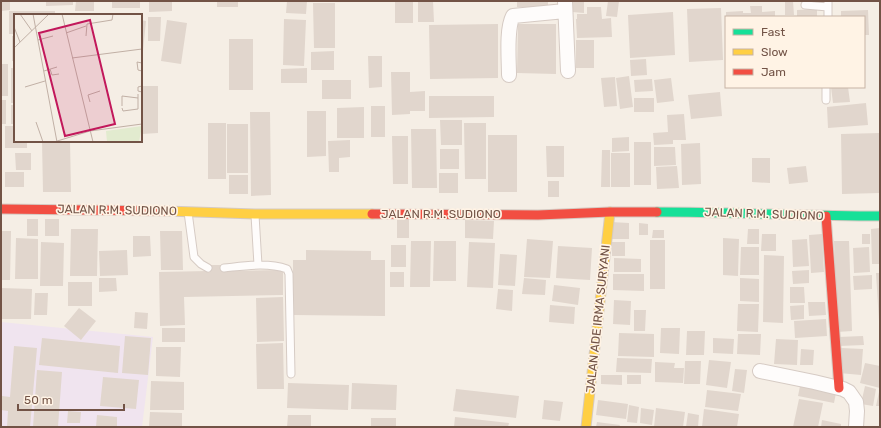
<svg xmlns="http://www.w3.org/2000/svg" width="881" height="428" viewBox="0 0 881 428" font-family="Rubik,sans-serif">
	<rect width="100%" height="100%" fill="#f5eee5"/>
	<path fill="#f0e4ef" d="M1,322L153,337L142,427H1Z"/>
	<path fill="#e1d6cd" d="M1,1H10V10L1,11Z
		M46,1H73V5L46,6Z
		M76,1H94V11H75Z
		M112,1H140V8H112Z
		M149,1H172V11L149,12Z
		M217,1H238V7H217Z
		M287,1H307L306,14L286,13Z
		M395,1H413V23H395Z
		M418,1H433L434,22H418Z
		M517,1H548V7H517Z
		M572,1H584V13L572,12Z
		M608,1H619L617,17L606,16Z
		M785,1H793L794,15H785Z
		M313,3H335V48H314Z
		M750,6H762V12L775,11V17H726V12L743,11V13H751Z
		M587,7H601L602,19L611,18L612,37L577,38L576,19H577V14H587Z
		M721,8L723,60L689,62L687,9Z
		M817,9V17H797V10Z
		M868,10L869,35H864V17H841V11Z
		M9,11H55V15H15V34H9Z
		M673,12L675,55L630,58L628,15Z
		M148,17H161L160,41H148Z
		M284,19L306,20L304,66L283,65Z
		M141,20L146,21L143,51L141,50Z
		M167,20L187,23L181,64L161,61Z
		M498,24V78L430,79L429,25Z
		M518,24H556V74L517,73Z
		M12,36H15V61H12Z
		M229,39H253V90H229Z
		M576,40H594V68H576Z
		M334,51V70H311V52Z
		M368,56H382V87L369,88Z
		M646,59L647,75L631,76L630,60Z
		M1,64H8V96H1Z
		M11,68H15V103H11Z
		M307,68V83H281V69Z
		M391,72H410V92L425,91V111H410V114L392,115Z
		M629,76L633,107L620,109L616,78Z
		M615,77L617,106L604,107L601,78Z
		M671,78L674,101L657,103L654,80Z
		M652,79L653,91L635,92L634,80Z
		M322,80H351V99H322Z
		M141,86H158V133L142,134Z
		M831,87H848L850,102L833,103Z
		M720,92L722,116L691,119L688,95Z
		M429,96H494V117L429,118Z
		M634,98H654V112H634Z
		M1,100H6V124H1Z
		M866,103L868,125L828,128L827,107Z
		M11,105H15V124H11Z
		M371,106H385V137H371Z
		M364,107V138H337V108Z
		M307,111H326V156L307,157Z
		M250,112H270L271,195L251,196Z
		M684,114L686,140H673V144L654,145L653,133L668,132L667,115Z
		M440,120H462V145H441Z
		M208,123H226V179H208Z
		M464,123H486V179H465Z
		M227,124H248V173H227Z
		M5,126H15V141H27V148H5Z
		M411,129H436L437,188H412Z
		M880,133V193L842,194L841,134Z
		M488,135H517V192H488Z
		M392,136H408V184H393Z
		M629,137V151L612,152V138Z
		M350,140V157L339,158V172H329L328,141Z
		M42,141H70L71,192H43Z
		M634,142H651V185H634Z
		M700,143L701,184L682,185L681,144Z
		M546,146H564V177H547Z
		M654,147H675L676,165L654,166Z
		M440,149H459V169H440Z
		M602,150H610V187H601Z
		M15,153H31V170H16Z
		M611,153H630V187H611Z
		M752,158H770V183L752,182Z
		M677,166L679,188L657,189L656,167Z
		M806,166L808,182L789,184L787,168Z
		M5,172H24V187H5Z
		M439,173H458V193H439Z
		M229,175H248V194H229Z
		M548,181H559V197H548Z
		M397,215H409V238H397Z
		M27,219H38V236H27Z
		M45,219H59V236H45Z
		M465,220L494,221L493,239L465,238Z
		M611,222L629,223V239H611Z
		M639,223L648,224V235H639Z
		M880,228V264H872L871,229Z
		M71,229H98L97,276H70Z
		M748,229H759V244H747Z
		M653,230H664V238H652Z
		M1,231H11L10,280H1Z
		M160,231H182L183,270H161Z
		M762,234H776V251H761Z
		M822,234L824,272L811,273L809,235Z
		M862,234H870V244H862Z
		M133,236H150L151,256L133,257Z
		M16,238L38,239V279H15Z
		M723,238L739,239L738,276L723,275Z
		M527,239L553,241L550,278L524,277Z
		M807,239L809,266L793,267L792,240Z
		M650,240H665V289H650Z
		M411,241H431L430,287H410Z
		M434,241H456V281H433Z
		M834,241H849L852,331L837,332Z
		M41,242L64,243L63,286H40Z
		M469,242L495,243L493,288L467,287Z
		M612,242H625V256H612Z
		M391,245H406V267H391Z
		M558,246L592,248L590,280L556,278Z
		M741,247H759V275H740Z
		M869,247L870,272L854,273L853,248Z
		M127,250L128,275L100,276L99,251Z
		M306,250L371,251V260H385V316L293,315V260H306Z
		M500,254L517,255L515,286L498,285Z
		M764,255L784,256L783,323L763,322Z
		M614,258L641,259V272H614Z
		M208,265H223L224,271L283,270V295L184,297L185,325L160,326L159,272L208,271Z
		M809,270V283L793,284L792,271Z
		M390,272H404V287H390Z
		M876,273H880V321H879Z
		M613,274H644V291L613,290Z
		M872,275V289L854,290L853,276Z
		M99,278H116L117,291L99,292Z
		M524,278L546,280L545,295L522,294Z
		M740,278L759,279V302L740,301Z
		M68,282H92V306H68Z
		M554,285L580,288L578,305L552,301Z
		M790,287H804L805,303H790Z
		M1,288L32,289L31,319H1Z
		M498,289L513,290L512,311L496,309Z
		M35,293H48L47,315H34Z
		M283,297L284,341L257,342L256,298Z
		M614,300L631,301L630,325L613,324Z
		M808,302H825L826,315L809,316Z
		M738,304H759L758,332L737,331Z
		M550,305L575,307L574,324L549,322Z
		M804,305V319L791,320L790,306Z
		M79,308L96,321L81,340L64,326Z
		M634,310H646L645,331H634Z
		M135,312L148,313L147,329L134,328Z
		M826,319L827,336L795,338L794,321Z
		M162,328H185V342H162Z
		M661,328H680L679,354L660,353Z
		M687,331H705L704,355H686Z
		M619,333L654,334V357L618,356Z
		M738,334H761L760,355L737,354Z
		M125,336L151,338L148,375L122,373Z
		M863,336L864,345L839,346L838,337Z
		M42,338L120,346L118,373L39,365Z
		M713,338L734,339L733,354L713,353Z
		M776,339L798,340L797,365L774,364Z
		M283,343L284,389H257L256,344Z
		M14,346L37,348L30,427H7L8,411L1,410L2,396L10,397Z
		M156,347H181L180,377L156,376Z
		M841,348L863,349L861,375L839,373Z
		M801,349L814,350L813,365H800Z
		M617,358L652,359L651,373L616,372Z
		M709,360L731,362L727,388L706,385Z
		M685,361H701L700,384H684Z
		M655,362L675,363L674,368H684L683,383L655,382Z
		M865,363L880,366V388L860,383Z
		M735,369L747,370L744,393L732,391Z
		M37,370L62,372L58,427H33Z
		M601,375H622V385L601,384Z
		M627,375H641V384H627Z
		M103,377L139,380L136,409L100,406Z
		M151,381L184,382V410H150Z
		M801,381L837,388L834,403L798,396Z
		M288,383L349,385L348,410L287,408Z
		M352,383L397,385L396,410L351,409Z
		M865,386L876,389L873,406L861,404Z
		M456,389L519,396L516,418L453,411Z
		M707,390L741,394L738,411L705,407Z
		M879,392H880V406H876Z
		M799,399L823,403L818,427H793Z
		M544,400L563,402L560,421L542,419Z
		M598,400L628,404L626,419L596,415Z
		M629,405L639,407L637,423L627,422Z
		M641,408L654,410L652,425L640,423Z
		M656,408L685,412L683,427H654Z
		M704,409L739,414L737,427H702Z
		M68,411L81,412L80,423H67Z
		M150,412L182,413V427H149Z
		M688,413L699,415L698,427H686Z
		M97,415L117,417V427H96Z
		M288,415H311V427H287Z
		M455,417L509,423L508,427H454Z
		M371,418H396V427H371Z
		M822,420L841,424V427H821Z
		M597,422L620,425L619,427H596Z"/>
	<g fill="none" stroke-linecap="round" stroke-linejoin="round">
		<g stroke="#d6cbc4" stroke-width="9">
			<path id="lane" d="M805,5L828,7
				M828,17V1
				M826,100V87
				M188,212L194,257L201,264L208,268
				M255,215L258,265
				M224,268C244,266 267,262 287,269L289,274L291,374"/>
		</g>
		<g stroke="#d6cbc4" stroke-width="16">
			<path id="street" d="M565,1L568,71
				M509,75C509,60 506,29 513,16L565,11
				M760,371L814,382L843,389L849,392L856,402L857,411L856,427"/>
		</g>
		<g stroke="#d5cac2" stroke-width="11">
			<path id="fast" d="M657,212C731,212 806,216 880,216"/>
		</g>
		<g stroke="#d5cac2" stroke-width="11">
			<path id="slow" d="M166,211L255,214H372
				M586,427L610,212"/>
		</g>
		<g stroke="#d5cac2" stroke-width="11">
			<path id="jam" d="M1,209L166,211
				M372,214L538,215L610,212H657
				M826,216L839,388"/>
		</g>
		<use href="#lane" stroke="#fefcfb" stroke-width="7"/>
		<use href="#street" stroke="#fefcfb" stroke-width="14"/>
		<use href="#fast" stroke="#16e098" stroke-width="9"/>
		<use href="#slow" stroke="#ffcf43" stroke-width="9"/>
		<use href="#jam" stroke="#f24e42" stroke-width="9"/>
	</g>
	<g text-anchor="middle" stroke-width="3.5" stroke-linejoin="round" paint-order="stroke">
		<g font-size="12" fill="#725346" stroke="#fff3e5">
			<text transform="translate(117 210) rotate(1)" y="4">JALAN R.M. SUDIONO</text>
			<text x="441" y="218">JALAN R.M. SUDIONO</text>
			<text transform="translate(764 214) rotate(2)" y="4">JALAN R.M. SUDIONO</text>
			<text transform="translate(598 319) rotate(-84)" y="4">JALAN ADE IRMA SURYANI</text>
		</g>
	</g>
	<g transform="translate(14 14)">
		<rect width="128" height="128" fill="#f5eee5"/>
		<path d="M128,112L125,128H93L92,117Z" fill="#e2ebcf"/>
		<path fill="none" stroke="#c1b0a5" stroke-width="1" d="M6,0L18,17M19,0L43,128M48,0L79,128M0,13L6,28M52,19L72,12M72,22L73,10L98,6L99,0M24,26L39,22M0,34L35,0M58,44L128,35M128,49L123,48L124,56L128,57M36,55L38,61L45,60M30,57L43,53M128,72L124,73V77L128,78M11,73L31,67M76,88L74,81L86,77M108,92V82L124,84M108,94L109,97L124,95V80M22,108L29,128M40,128L76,117L128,110"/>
		<path fill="#c2185b" fill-opacity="0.15" stroke="#c2185b" stroke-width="2" d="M76,6L101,110L51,122L25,19Z"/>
		<rect width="128" height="128" fill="none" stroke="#725346" stroke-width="2"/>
	</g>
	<rect width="881" height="428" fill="none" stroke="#725346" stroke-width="4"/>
	<rect x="725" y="16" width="140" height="72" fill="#fff3e5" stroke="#c7b3a5"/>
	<rect x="733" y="29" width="20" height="6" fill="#16e098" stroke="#c7b3a5"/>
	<text x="761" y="36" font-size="12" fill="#725346">Fast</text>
	<rect x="733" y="49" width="20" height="6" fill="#ffcf43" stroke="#c7b3a5"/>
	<text x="761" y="56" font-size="12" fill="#725346">Slow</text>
	<rect x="733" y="69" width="20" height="6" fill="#f24e42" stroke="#c7b3a5"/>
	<text x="761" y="76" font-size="12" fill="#725346">Jam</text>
	<path d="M18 404v6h106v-6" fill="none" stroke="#725346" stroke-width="2"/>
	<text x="24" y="404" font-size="12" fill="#725346" stroke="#fff3e5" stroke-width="3" paint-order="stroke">50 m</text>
</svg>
